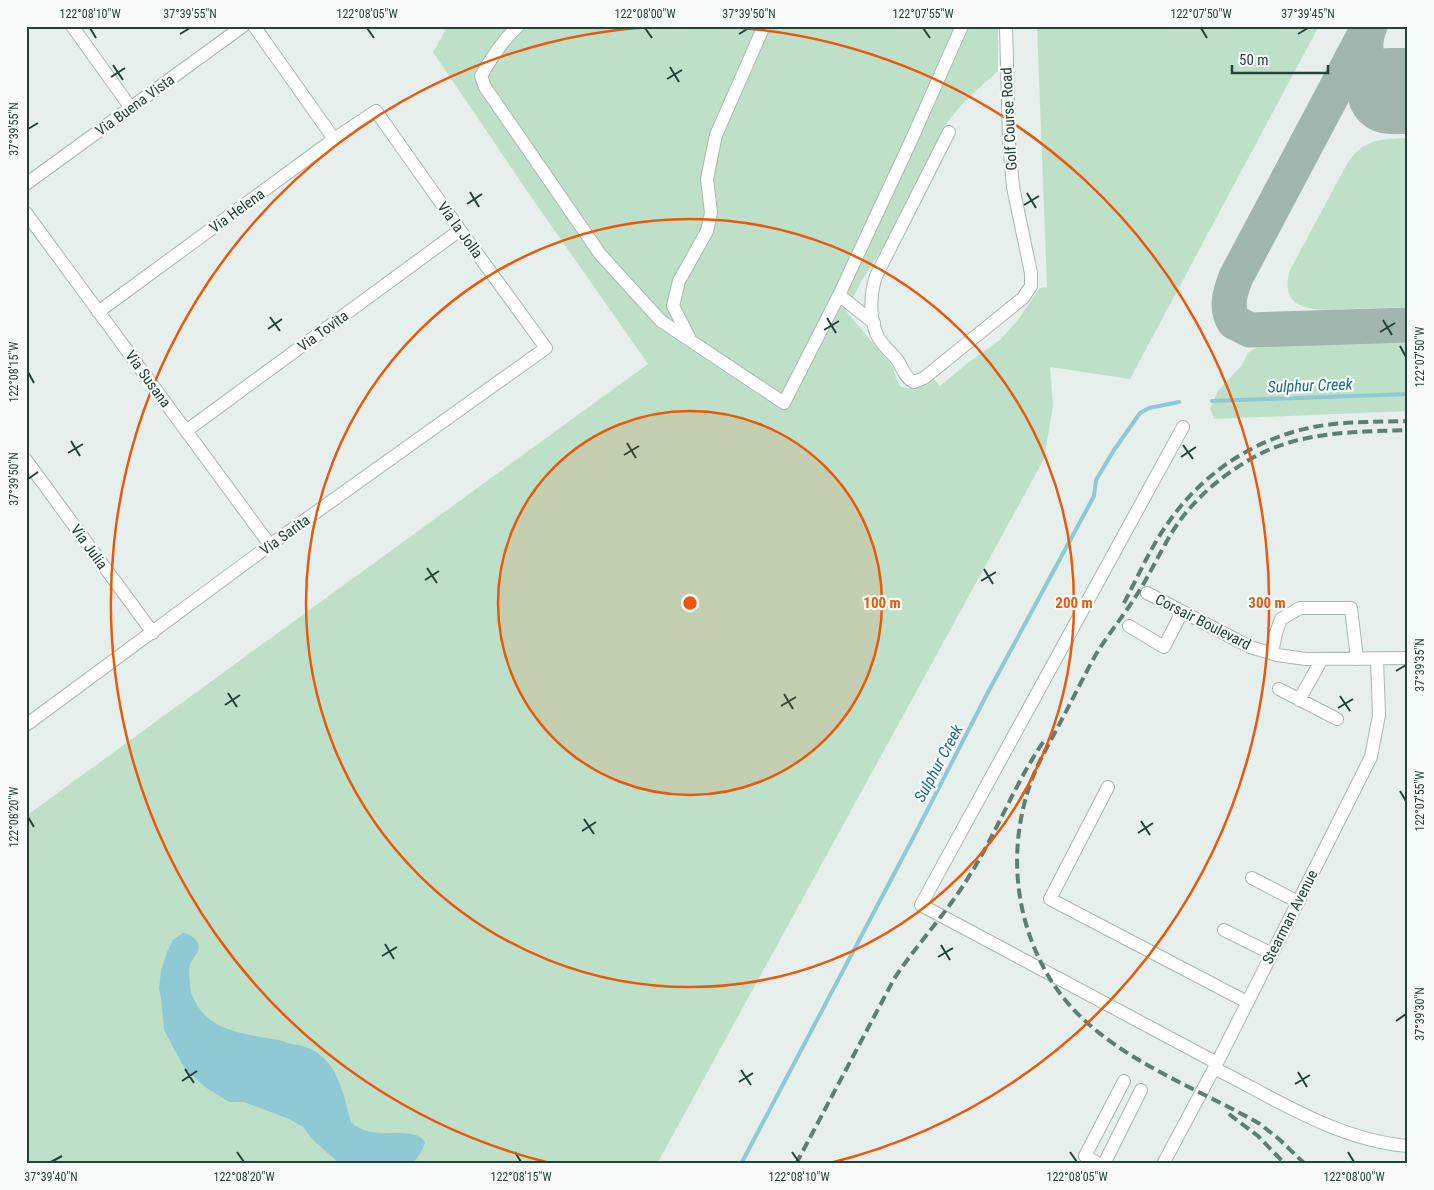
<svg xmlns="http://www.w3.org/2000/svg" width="1434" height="1190" viewBox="0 0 1434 1190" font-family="'Roboto Condensed',sans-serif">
	<rect width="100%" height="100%" fill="#e6efeb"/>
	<path fill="#bfe0c8" d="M448,26H998V71C978,89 959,105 944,127L885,244L862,280L846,311L893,367L896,378L900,386C914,392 922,385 933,378L940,386L969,362L1001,339L1017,321L1040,288L1047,287L1037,26H1319L1130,379L1050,367L1053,406L1044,459L657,1164H26V816L648,364L527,191L433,52Z
		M1408,138V307C1389,308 1371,308 1353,309C1324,310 1276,316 1290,270L1347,164C1363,139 1380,139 1408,138Z
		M1408,338V411L1214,419L1210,408L1218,391L1242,365L1248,353L1255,348L1270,343Z"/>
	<path fill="#8ec9d4" d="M183,933C192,935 201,941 198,951C196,956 191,960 190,965C188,969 190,991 192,995C208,1035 248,1033 283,1041C290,1045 298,1044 306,1047C338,1059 343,1093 351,1122C373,1144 412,1123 425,1142C423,1151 418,1157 412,1164H340L312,1139L303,1127L289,1119L244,1102H229L205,1087L185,1069L164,1030L161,997L159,989L161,971L167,952L173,940Z"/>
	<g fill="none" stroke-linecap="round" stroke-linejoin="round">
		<path stroke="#8ec9d4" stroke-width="4" d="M1212,401L1408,394
			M741,1164L913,838L986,696L1094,496L1096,480L1114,450L1140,413L1149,408L1179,402"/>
		<path stroke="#a2b6b0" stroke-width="35" d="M1369,26L1236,277C1230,292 1225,308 1234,322L1250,330L1408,325
			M1370,26C1356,61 1378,77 1408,88"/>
		<path stroke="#a2b6b0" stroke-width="86" d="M1390,91H1408"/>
		<g stroke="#a8b8b2" stroke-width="14">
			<path id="minor" d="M72,26L131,108
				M254,26L334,139
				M518,26C502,41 491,58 481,76L485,87L600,254L661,321L784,403L839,295L874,323
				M949,132L876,276C870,294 869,320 878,337C883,346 892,353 898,361C903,369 905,378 914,382L924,378L1023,298L1031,286V273L1013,187L1009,141L1006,26
				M26,184L243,26
				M26,213L270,545
				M839,295L910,143L962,26
				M689,337L673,306L679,281L707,231L711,213L707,179L716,135L764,26
				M1183,427L921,905L1217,1063
				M186,431L460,230
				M26,460L153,633
				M1147,593L1250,647L1277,655L1306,659L1408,658
				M1129,626L1164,647L1182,612
				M1272,653L1276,633L1281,619L1300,608H1351L1357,659
				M1279,689L1337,719
				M1299,700L1322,659
				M26,725L270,545L546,348L460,230L376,111L334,139L98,312
				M1108,787L1050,899L1247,1002
				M1252,878L1298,902
				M1224,930L1272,954
				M1214,1068C1276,1099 1337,1140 1408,1146
				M1099,1164L1085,1156L1124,1081
				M1104,1164L1141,1090
				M1163,1164L1217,1063L1371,757L1379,715L1377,659"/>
		</g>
		<use href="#minor" stroke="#fff" stroke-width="12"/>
		<path stroke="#5f7d75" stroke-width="4" stroke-dasharray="10 5" stroke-linecap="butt" d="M1124,603C1138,577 1150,548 1168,523C1201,475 1252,440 1309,428C1341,421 1375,422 1408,421
			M1229,1114L1258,1136L1285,1164
			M796,1164L894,979C917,944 946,914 968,878C997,833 1015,782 1046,738
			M1305,1164L1280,1140L1260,1124C1185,1081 1090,1051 1046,972C1012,911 1008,839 1034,774C1042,755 1053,737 1062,719C1074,697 1085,673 1098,651C1110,632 1124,615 1136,596C1149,576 1159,554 1171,534C1189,504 1215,481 1244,463C1293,431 1352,432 1408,430"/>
	</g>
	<path fill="none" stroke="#24423a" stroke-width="2" d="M90,28L96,38M367,28L374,38M645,28L652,38M923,28L930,38M1201,28L1207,38M180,34L190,28M739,34L749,28M1298,34L1308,28M113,65L123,80M670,67L679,82M111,77L125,68M667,79L682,70M28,129L38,123M470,192L479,207M1027,193L1036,208M467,204L482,194M1024,205L1039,196M270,317L280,331M827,318L836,333M1383,320L1392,335M268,329L282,319M824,330L839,321M1380,332L1395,323M1400,346L1406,357M28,372L34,383M71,441L80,456M627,443L636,458M1183,445L1193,459M68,453L83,444M624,455L639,446M1181,457L1196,447M28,479L38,472M427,568L437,583M984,569L993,584M425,580L439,571M981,581L996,572M1396,671L1406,665M228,693L237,707M784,694L793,709M1340,696L1350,711M225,705L240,695M781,706L796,697M1338,708L1353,699M1400,791L1406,801M28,817L34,827M584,819L594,834M1141,821L1150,835M582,831L596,822M1138,833L1153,823M385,944L394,959M941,945L950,960M382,956L397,947M938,957L953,948M1396,1021L1406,1014M185,1069L194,1083M741,1070L751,1085M1298,1072L1307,1087M182,1081L197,1071M739,1082L753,1073M1295,1084L1310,1075M237,1152L244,1162M515,1152L521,1162M792,1152L799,1162M1070,1152L1077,1162M1348,1152L1354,1162M51,1162L62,1156"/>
	<circle cx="690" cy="603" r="192" fill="#e8590c" fill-opacity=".12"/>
	<g fill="none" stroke="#e8590c" stroke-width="2.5">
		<circle cx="690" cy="603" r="192"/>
		<circle cx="690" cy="603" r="384"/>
		<path d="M550 1163A577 577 0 0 1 670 26M710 26A577 577 0 0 1 830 1163"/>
	</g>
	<g text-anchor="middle" stroke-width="4.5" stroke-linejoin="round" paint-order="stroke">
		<g font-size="15" fill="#24423a" stroke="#f7fbf9">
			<text transform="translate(135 105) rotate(-36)" y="5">Via Buena Vista</text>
			<text transform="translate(1009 119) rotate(-93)" y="5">Golf Course Road</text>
			<text transform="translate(237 211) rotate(-36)" y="5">Via Helena</text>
			<text transform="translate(460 230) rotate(54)" y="5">Via la Jolla</text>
			<text transform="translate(323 331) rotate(-36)" y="5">Via Tovita</text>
			<text transform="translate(148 379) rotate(54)" y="5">Via Susana</text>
			<text transform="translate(285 535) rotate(-36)" y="5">Via Sarita</text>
			<text transform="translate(89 547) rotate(54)" y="5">Via Julia</text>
			<text transform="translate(1203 622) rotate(27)" y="5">Corsair Boulevard</text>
			<text transform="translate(1290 917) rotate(-63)" y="5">Stearman Avenue</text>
		</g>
		<g font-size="16" font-style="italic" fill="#1c6f80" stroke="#f7fbf9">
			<text transform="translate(1310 385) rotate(-2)" y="6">Sulphur Creek</text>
			<text transform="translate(938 763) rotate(-62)" y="6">Sulphur Creek</text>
		</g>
	</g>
	<circle cx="690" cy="603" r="8" fill="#e8590c" stroke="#f7fbf9" stroke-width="2.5"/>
	<g font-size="15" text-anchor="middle" font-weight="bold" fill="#e8590c" stroke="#f7fbf9" stroke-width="4.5" stroke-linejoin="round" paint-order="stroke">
		<text x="882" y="608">100 m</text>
		<text x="1074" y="608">200 m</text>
		<text x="1267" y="608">300 m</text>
	</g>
	<rect width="1434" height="1190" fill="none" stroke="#f7fbf9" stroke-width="55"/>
	<path d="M1232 65v8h96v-8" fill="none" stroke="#24423a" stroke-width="2.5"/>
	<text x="1239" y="65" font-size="15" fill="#24423a" stroke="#f7fbf9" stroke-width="4" paint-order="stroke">50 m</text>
	<rect x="28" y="28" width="1378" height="1134" fill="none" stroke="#24423a" stroke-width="2"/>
	<g font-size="12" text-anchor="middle" fill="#24423a">
		<text x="90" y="18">122°08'10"W</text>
		<text x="190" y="18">37°39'55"N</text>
		<text x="367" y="18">122°08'05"W</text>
		<text x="645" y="18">122°08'00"W</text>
		<text x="749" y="18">37°39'50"N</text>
		<text x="923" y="18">122°07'55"W</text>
		<text x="1201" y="18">122°07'50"W</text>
		<text x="1308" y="18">37°39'45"N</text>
		<text transform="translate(14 129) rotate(-90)" y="4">37°39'55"N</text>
		<text transform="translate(1420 357) rotate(-90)" y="4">122°07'50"W</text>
		<text transform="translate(14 372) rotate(-90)" y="4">122°08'15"W</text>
		<text transform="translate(14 479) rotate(-90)" y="4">37°39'50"N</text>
		<text transform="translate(1420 665) rotate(-90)" y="4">37°39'35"N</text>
		<text transform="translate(1420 801) rotate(-90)" y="4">122°07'55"W</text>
		<text transform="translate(14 817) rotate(-90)" y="4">122°08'20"W</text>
		<text transform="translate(1420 1014) rotate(-90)" y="4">37°39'30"N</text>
		<text x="51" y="1181">37°39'40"N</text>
		<text x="244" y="1181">122°08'20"W</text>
		<text x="521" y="1181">122°08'15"W</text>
		<text x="799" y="1181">122°08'10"W</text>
		<text x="1077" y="1181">122°08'05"W</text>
		<text x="1354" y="1181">122°08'00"W</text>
	</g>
</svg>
